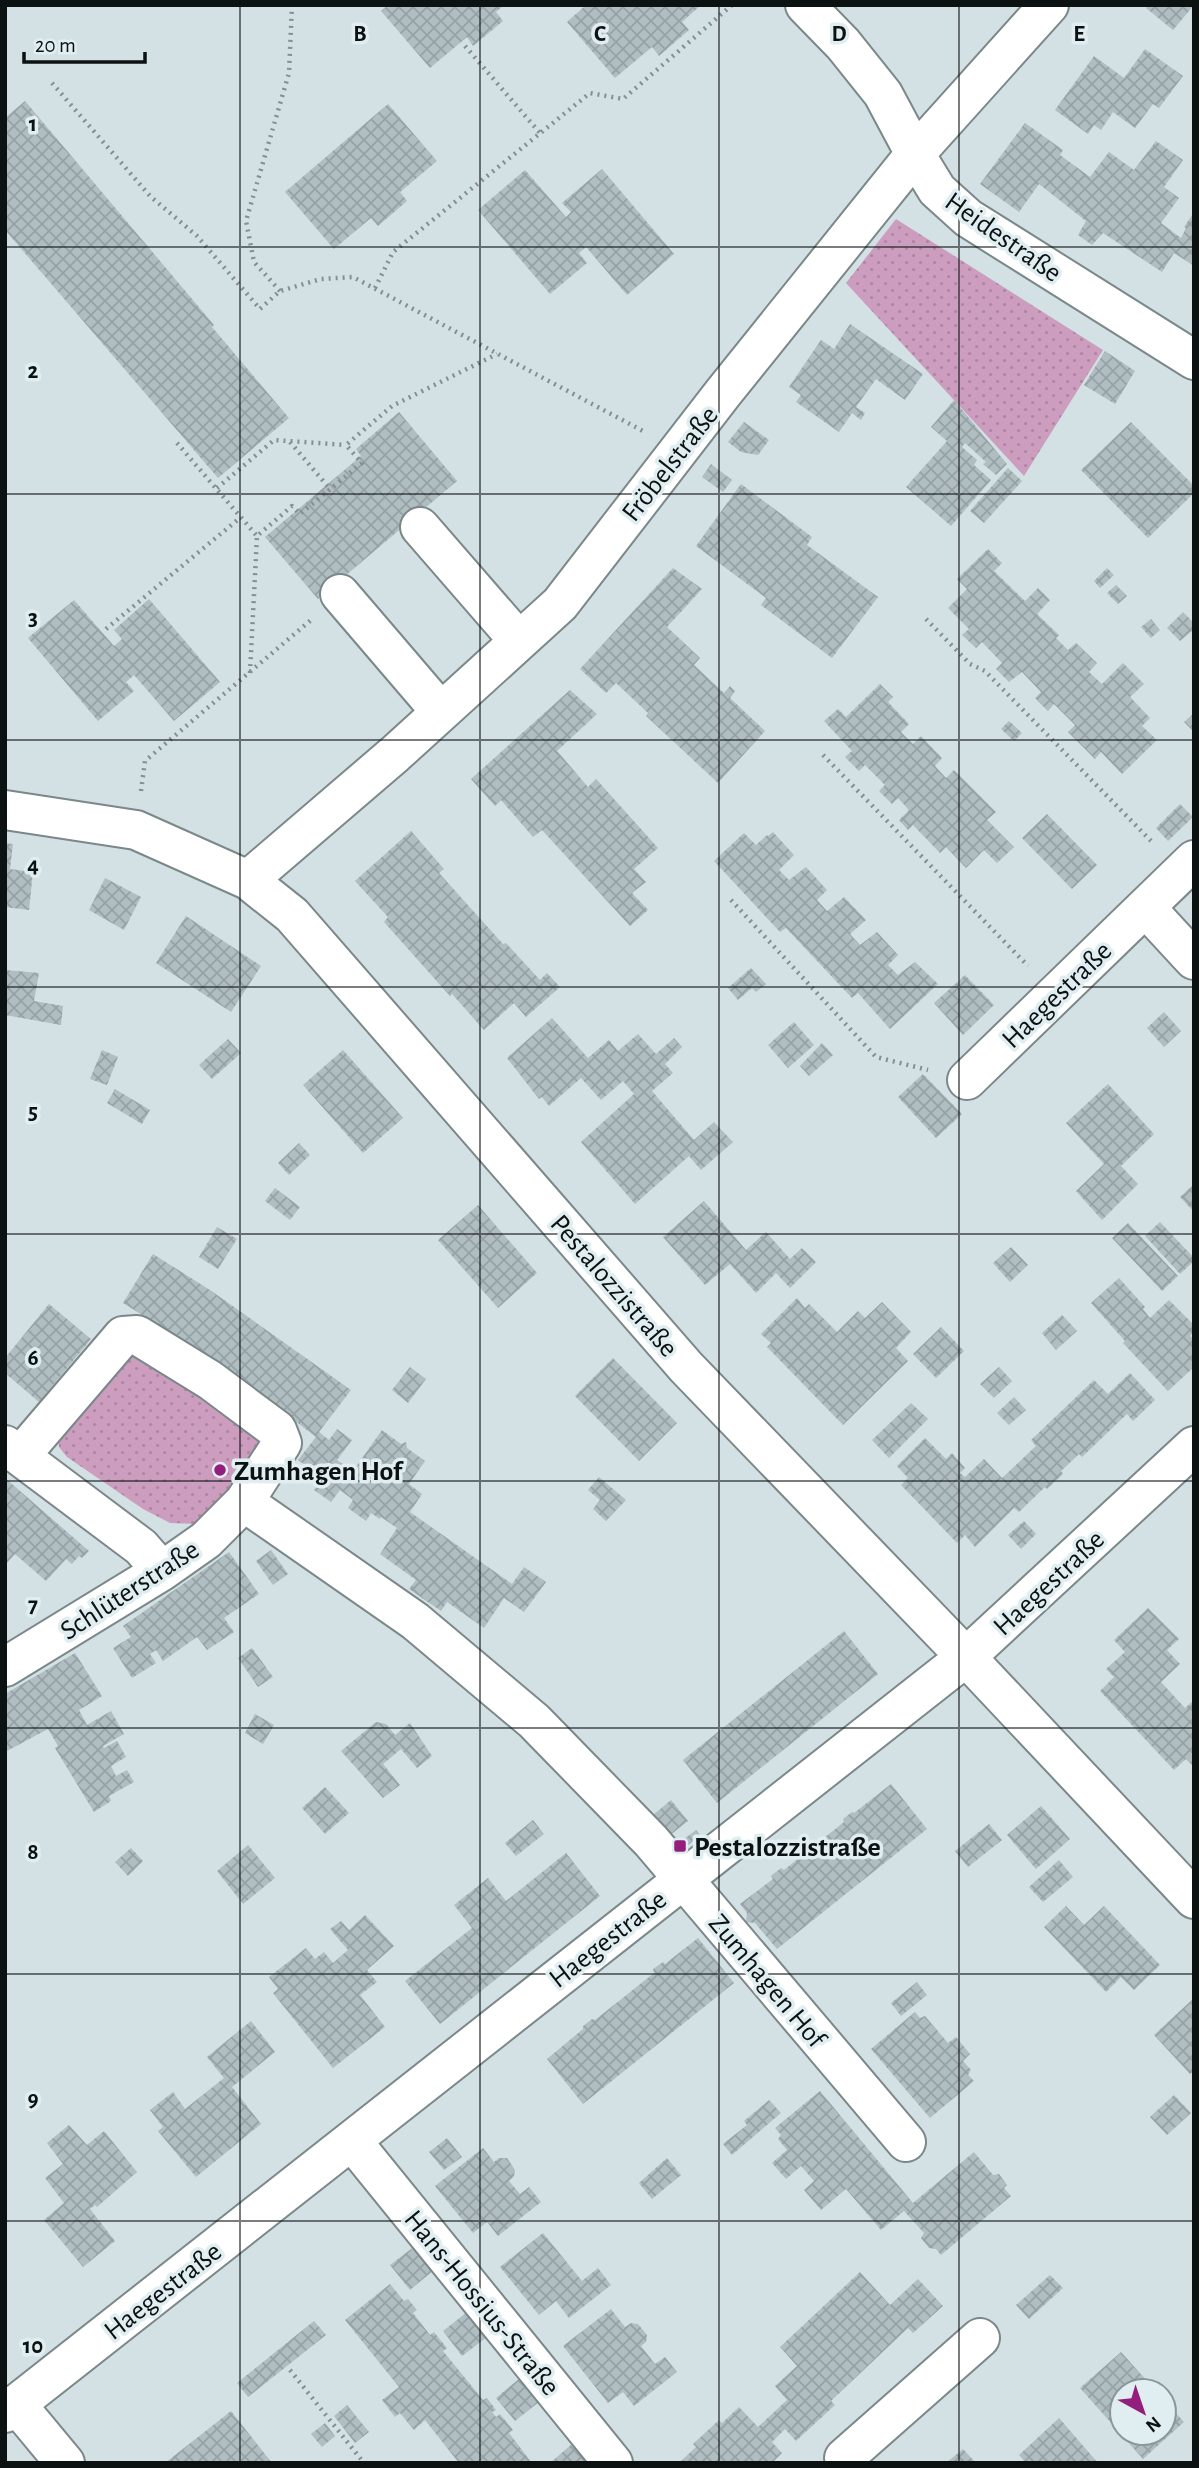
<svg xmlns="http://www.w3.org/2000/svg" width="1199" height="2468" viewBox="0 0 1199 2468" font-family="'Alegreya Sans',sans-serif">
	<defs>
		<pattern id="park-dots" width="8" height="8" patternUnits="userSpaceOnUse" patternTransform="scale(1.75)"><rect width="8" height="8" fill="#cc9dbe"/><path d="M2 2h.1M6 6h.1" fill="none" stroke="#ae86a2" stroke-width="1.8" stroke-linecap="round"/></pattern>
		<pattern id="building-cross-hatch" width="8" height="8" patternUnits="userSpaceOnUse" patternTransform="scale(1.75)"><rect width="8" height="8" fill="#b0bec1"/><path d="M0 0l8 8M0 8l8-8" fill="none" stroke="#96a2a5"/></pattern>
	</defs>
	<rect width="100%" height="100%" fill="#d3e1e4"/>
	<path fill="url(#park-dots)" d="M896,219L1103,350L1024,476L846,283Z
		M133,1347L261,1437V1450L233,1488L199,1524L170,1523L143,1509L67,1457L59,1447L58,1439Z"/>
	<path fill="url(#building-cross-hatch)" d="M388,5H504L496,12L503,21L473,46L467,37L430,68L381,11Z
		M586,5H701L682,22L689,30L659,56L652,47L615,78L567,22Z
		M1148,5H1194L1173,30L1146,8Z
		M1145,49L1183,76L1159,108L1153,104L1135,128L1113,112L1101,130L1094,125L1088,134L1055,110L1094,56L1124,78Z
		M25,101L214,325L212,327L289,418L218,478L5,230V118Z
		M388,104L437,161L400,192L407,201L378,226L371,218L334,249L285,192Z
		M1025,123L1063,150L1060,155L1090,177L1109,152L1134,170L1156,141L1183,160L1164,187L1179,198L1161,223L1181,238L1186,228L1184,227L1194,212V266L1174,253L1162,272L1103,233L1092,245L1078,235L1086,221L1039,184L1019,212L980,184Z
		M602,169L674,254L627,295L586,247L579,253L587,263L550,294L478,210L525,170L566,217L571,212L562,203Z
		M850,324L923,374L905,400L876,379L856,407L865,413L861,420L852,413L839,432L796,402L801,395L789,387L821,340L834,349Z
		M1105,351L1135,371L1115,404L1084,385Z
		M954,400L1007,464L996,475L983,464L986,462L965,443L962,447L977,460L974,465L991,480L951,526L906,487L947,441L931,427Z
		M399,412L457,481L318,599L265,537L361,456L356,449Z
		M744,422L769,440L758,455L741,452L728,442Z
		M1131,422L1194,486V493L1148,538L1081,470Z
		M711,464L732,480L723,492L702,477Z
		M1008,468L1022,481L984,523L970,511Z
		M741,484L812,537L807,545L878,597L832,658L761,605L766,598L696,546Z
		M988,549L1002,563L994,571L1025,601L1038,588L1050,600L1037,614L1059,635L1056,638L1068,650L1076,643L1097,663L1089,672L1102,684L1123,663L1144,684L1130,697L1150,718L1142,726L1157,740L1122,774L1101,752L1095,759L1068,732L1075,725L1054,704L1048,711L1035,698L1041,692L1022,672L1009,682L996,669L1002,663L982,642L976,648L962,635L969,629L948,608L967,589L957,579Z
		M673,568L702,589L667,627L700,658L694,665L724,693L730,686L735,691L730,698L765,731L718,783L646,716L648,713L616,683L606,693L580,669Z
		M1107,568L1114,575L1100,588L1094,581Z
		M1116,585L1127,596L1118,604L1107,593Z
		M149,599L220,682L174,721L134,675L126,682L134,691L98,721L28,638L74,600L114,646L122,639L114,630Z
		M1183,612L1194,623V629L1180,641L1167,628Z
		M1151,619L1160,630L1151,638L1141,627Z
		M880,684L893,697L888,702L909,724L901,732L913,744L921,736L942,758L935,766L946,778L954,770L996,812L987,820L1014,847L997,863L984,850L966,868L946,847L940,853L913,825L908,830L899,820L909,810L898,798L892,804L879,791L885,785L865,765L859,771L845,757L852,751L824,721L838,709L846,717Z
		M570,690L597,714L557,751L558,752L588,787L596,779L658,848L634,869L646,882L632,893L648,910L630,926L542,830L533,837L501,800L495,806L471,779Z
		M1194,713V732L1184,722Z
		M1009,721L1022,733L1014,741L1001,729Z
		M1180,804L1193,817L1168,841L1156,828Z
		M1047,814L1097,865L1072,889L1022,838Z
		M411,831L444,869L439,873L503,944L506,943L540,980L547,973L560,987L526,1017L514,1003L484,1030L452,994L450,996L384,922L388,917L355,881Z
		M773,832L794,855L779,870L789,880L806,867L827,890L817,900L827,911L844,897L866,920L850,934L860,945L877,932L898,955L888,965L898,975L915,962L938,984L890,1029L858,993L852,998L786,928L780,932L714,861L744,833L756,845L767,835L768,836Z
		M5,843L13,844L10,869L33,872L29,910L5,907Z
		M105,878L141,897L124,930L89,910Z
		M186,916L261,966L231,1012L156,963Z
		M751,968L766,984L756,992L752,988L738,1000L728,988Z
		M5,970L39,973L34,1001L63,1006L61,1025L5,1015Z
		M965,975L994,1005L963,1035L934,1003Z
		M1164,1012L1181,1031L1164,1047L1147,1028Z
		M552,1018L588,1058L609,1040L618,1051L638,1034L656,1054L674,1038L682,1047L665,1064L673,1073L652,1091L694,1140L714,1122L733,1142L701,1170L689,1156L635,1204L581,1142L634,1094L623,1081L601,1100L581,1078L549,1106L542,1097L539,1099L507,1058Z
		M794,1022L814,1045L788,1068L768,1045Z
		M228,1039L241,1053L212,1079L199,1065Z
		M822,1043L833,1055L809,1076L800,1066Z
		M102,1050L118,1057L107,1085L90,1079Z
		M343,1050L403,1118L363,1153L303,1085Z
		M923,1074L962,1114L936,1138L898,1097Z
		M1108,1084L1154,1134L1121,1166L1138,1184L1102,1220L1076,1191L1104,1164L1066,1123Z
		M115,1089L150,1110L142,1124L107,1103Z
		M299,1143L310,1155L289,1175L278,1163Z
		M1194,1184V1212L1180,1197Z
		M275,1188L300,1207L290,1220L265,1201Z
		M704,1201L746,1250L766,1232L790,1259L802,1248L816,1262L790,1288L776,1273L756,1293L730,1264L705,1285L663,1237Z
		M478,1205L537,1273L498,1308L438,1240Z
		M1160,1222L1194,1258V1261L1180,1274L1145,1236Z
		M1128,1223L1178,1276L1162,1291L1112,1238Z
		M217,1227L237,1239L218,1269L199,1257Z
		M1011,1247L1028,1265L1010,1282L993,1263Z
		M153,1254L210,1290L351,1390L319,1432L329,1440L337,1429L352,1440L337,1460L353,1471L382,1430L401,1444L406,1442L407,1448L425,1461L409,1484L422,1494L410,1512L512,1584L524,1567L546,1582L524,1612L504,1598L484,1628L447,1602L441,1611L409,1589L416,1580L380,1554L397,1528L381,1517L380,1519L371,1513L366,1521L348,1508L353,1500L340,1490L331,1502L314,1490L324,1478L298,1460L316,1437L222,1365L123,1303Z
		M1119,1278L1145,1307L1143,1309L1150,1318L1169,1300L1194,1325V1332L1190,1336L1194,1339V1367L1168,1391L1123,1343L1125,1341L1091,1303Z
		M797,1298L805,1308L809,1304L837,1332L858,1311L865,1318L882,1302L911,1332L896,1348L908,1361L843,1425L767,1347L771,1343L761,1334Z
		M49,1304L91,1339L39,1402L5,1373V1358Z
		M1062,1315L1077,1331L1056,1350L1042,1333Z
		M941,1327L964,1351L936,1378L913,1354Z
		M613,1358L677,1423L639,1461L575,1396Z
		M410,1367L426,1379L408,1403L392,1390Z
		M999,1367L1012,1381L994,1398L980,1384Z
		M1130,1373L1155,1400L1133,1421L1127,1414L1082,1457L1079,1454L1061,1471L1063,1474L1047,1489L1045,1487L1019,1512L1014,1508L975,1547L965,1535L957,1543L901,1485L908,1478L897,1466L925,1438L946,1459L952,1453L965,1468L960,1473L965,1477L984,1459L1002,1478L1036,1446L1031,1440L1094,1380L1108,1394Z
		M1014,1397L1026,1410L1009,1425L997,1413Z
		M911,1403L928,1419L889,1458L872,1440Z
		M599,1477L626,1500L606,1521L593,1509L600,1500L588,1490Z
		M5,1478L89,1551L82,1558L79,1556L72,1564L66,1559L46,1581L15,1554L5,1565Z
		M1024,1521L1036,1534L1021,1549L1008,1535Z
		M271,1550L288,1574L273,1585L256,1561Z
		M229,1552L259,1594L224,1618L234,1632L207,1650L197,1637L163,1661L156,1650L150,1654L156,1663L132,1678L113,1648L131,1637L123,1626Z
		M1148,1608L1179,1639L1167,1650L1180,1664L1161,1682L1185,1708L1194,1700V1767L1186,1759L1174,1770L1100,1691L1114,1677L1106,1669L1125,1652L1114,1640Z
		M844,1631L878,1674L717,1803L683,1760Z
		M252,1648L273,1677L258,1687L238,1658Z
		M75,1653L102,1696L79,1710L87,1725L111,1711L124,1734L103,1746L104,1748L117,1741L126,1757L111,1766L116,1776L127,1770L134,1782L109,1796L111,1801L94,1812L55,1748L58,1746L48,1729L5,1752V1694Z
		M255,1714L274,1725L263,1744L245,1733Z
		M376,1722L386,1724L395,1735L410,1723L432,1756L417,1768L401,1749L383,1764L400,1785L383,1798L341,1751Z
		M891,1784L927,1829L777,1949L755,1923L746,1922L747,1913L740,1904L773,1879L771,1876L781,1868L784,1870L844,1822L843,1819L852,1812L854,1813Z
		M325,1787L349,1813L325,1834L302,1808Z
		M671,1800L688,1821L669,1836L653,1815Z
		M1041,1806L1070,1839L1036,1869L1007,1835Z
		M533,1820L544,1834L516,1856L505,1843Z
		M989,1824L1002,1840L968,1867L955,1851Z
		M696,1830L700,1835L685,1848L680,1842Z
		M248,1845L275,1878L243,1904L217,1871Z
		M131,1848L143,1861L128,1876L115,1862Z
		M566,1853L600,1896L440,2024L405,1981L472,1928L454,1905L488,1878L506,1901Z
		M1059,1860L1073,1877L1043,1902L1029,1887Z
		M1066,1906L1084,1925L1104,1906L1160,1965L1134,1990L1121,1977L1106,1992L1044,1927Z
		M365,1915L394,1946L367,1970L377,1982L360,1995L385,2027L333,2068L273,1993L278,1989L269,1977L306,1948L315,1959L324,1952L333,1963L348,1950L330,1929L341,1921L349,1930Z
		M698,1938L734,1983L583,2104L547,2059L583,2029V2026L592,2019L595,2020L654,1973L653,1969L663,1962L665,1964Z
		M917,1982L927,1995L901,2016L891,2003Z
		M1194,1998V2071L1190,2074L1154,2035Z
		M915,2012L920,2018L925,2016L948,2043L956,2037L970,2054L963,2061L971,2070L968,2075L974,2081L930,2118L871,2049Z
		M251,2021L275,2052L232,2087L261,2124L196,2177L158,2131L163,2127L150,2110L173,2092L185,2109L224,2078L207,2057Z
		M820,2091L913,2203L974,2152L993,2175L999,2174L1007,2185L1004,2188L1011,2196L941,2255L936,2249L929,2248L921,2238L924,2233L904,2211L881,2230L846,2189L821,2210L804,2190L814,2181L801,2166L786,2179L772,2163L787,2150L778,2139L781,2135L775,2128Z
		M1174,2095L1191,2113L1167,2135L1150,2117Z
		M769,2100L781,2113L732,2155L723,2144L747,2125L744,2121Z
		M69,2125L87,2145L104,2131L137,2172L97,2207L95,2205L90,2209L115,2241L83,2267L44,2220L64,2203L45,2178L63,2164L47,2143Z
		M447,2138L462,2157L444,2170L429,2152Z
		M483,2148L494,2162L499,2158H507L515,2170L514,2176L509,2181L520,2194L529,2187L541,2202L498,2236L487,2222L473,2233L435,2186Z
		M667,2158L681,2175L652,2199L639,2183Z
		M543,2233L582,2281L598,2268L611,2285L569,2318L556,2301L539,2315L500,2267Z
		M415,2246L434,2270L410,2290L390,2265Z
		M860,2272L890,2305L918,2279L943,2306L913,2333L908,2328L831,2401L835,2405L796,2441L785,2429L772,2442L782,2453L772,2463H682L681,2461L696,2447L693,2444L719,2420L722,2423L739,2407L758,2427L787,2400L775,2386L797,2366L780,2347Z
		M1050,2275L1063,2288L1029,2319L1016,2305Z
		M390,2284L404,2301L408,2299L417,2310L413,2313L430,2335L434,2332L447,2348L443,2351L470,2384L483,2400L487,2398L496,2410L492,2412L496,2417L500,2414L513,2430L509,2433L532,2463H459L425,2420L414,2430L400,2413L395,2417L382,2400L399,2387L345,2320Z
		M611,2309L625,2327L631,2323L638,2324L647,2335L646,2342L641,2346L655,2364L665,2357L677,2372L634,2406L623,2392L608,2403L563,2346Z
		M467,2312L487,2337L462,2356L443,2331Z
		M314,2321L326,2335L248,2397L237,2383Z
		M1121,2352L1156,2391H1122V2433H1164V2400L1184,2422L1143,2459L1080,2388Z
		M520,2378L539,2402L515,2421L496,2398Z
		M347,2405L369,2432L355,2443L334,2416Z
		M231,2411L272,2463H165Z
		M1059,2418L1098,2463H1026L1019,2455Z
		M325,2423L335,2436L322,2447L311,2434Z
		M572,2444L587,2463H550Z
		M963,2449L976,2463H946Z"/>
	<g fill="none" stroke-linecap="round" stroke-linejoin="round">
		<g stroke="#7b888a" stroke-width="42">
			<path id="minor" d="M805,5L843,44L883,94L915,154L937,190L968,218L1194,360
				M420,527L519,641
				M340,594L441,712
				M5,810L136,830L248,880L292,915L686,1367L966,1657L1194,1899
				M248,880L395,754L560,604L723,393L915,154L1049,5
				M1146,908L1194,960
				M967,1080L1194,860
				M5,1445L141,1547L162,1571
				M244,1502L415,1621L534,1721L651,1841L906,2142
				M5,1667L162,1571L206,1540L244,1502L282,1443L277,1430L210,1380L137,1335L123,1336L21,1455
				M352,2141L613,2463
				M16,2404L65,2463
				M5,2413L966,1657L1194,1446
				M849,2463L844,2458L980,2338"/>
		</g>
		<path stroke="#858f92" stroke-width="4.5" stroke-dasharray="2 5" stroke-linecap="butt" d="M465,46L540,133
			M52,83L150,196L197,236L260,309L280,291L321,279L353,277L643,431
			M375,288L393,252L590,93L623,99L732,5
			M280,291L254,262L246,221L289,73L292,5
			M290,442L330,489
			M177,443L257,536
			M217,488L274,440L346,445
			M926,619L970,664L985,671L1154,844
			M106,629L241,517
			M250,673L257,536L292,506L300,514L362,463L346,445L392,406L497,354
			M823,755L1028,966
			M141,791L145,761L311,620
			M731,900L876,1057L928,1070
			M290,2370L364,2463"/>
		<use href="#minor" stroke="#fff" stroke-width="38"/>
	</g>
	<path fill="none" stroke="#0c1112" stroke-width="2" stroke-opacity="0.55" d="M240,5V2463M480,5V2463M719,5V2463M959,5V2463M5,247H1194M5,494H1194M5,740H1194M5,987H1194M5,1234H1194M5,1481H1194M5,1728H1194M5,1974H1194M5,2221H1194"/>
	<g fill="#931e7c" stroke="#e0eef1" stroke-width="2.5">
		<circle cx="220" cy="1470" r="7"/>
		<rect x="673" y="1839" width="14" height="14" rx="3.5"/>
	</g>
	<g text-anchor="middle" stroke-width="7" stroke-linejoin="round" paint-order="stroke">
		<g font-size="28" fill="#0c1112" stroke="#e0eef1">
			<text transform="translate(1004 236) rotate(35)" y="10">Heidestraße</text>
			<text transform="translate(669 463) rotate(-52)" y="10">Fröbelstraße</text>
			<text transform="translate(1056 994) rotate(-44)" y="10">Haegestraße</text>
			<text transform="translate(615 1285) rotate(49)" y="10">Pestalozzistraße</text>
			<text transform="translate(1048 1582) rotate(-43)" y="10">Haegestraße</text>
			<text transform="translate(129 1589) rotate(-33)" y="10">Schlüterstraße</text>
			<text transform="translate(607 1938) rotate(-38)" y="10">Haegestraße</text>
			<text transform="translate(768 1980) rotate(50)" y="10">Zumhagen Hof</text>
			<text transform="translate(162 2290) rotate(-38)" y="10">Haegestraße</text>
			<text transform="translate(483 2302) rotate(51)" y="10">Hans-Hossius-Straße</text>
		</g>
		<g font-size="28" font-weight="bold" fill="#0c1112" stroke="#e0eef1" text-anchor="start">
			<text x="234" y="1480">Zumhagen Hof</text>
			<text x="694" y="1856">Pestalozzistraße</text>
		</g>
	</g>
	<g font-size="23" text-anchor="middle" font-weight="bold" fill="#0c1112" stroke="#e0eef1" stroke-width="7" stroke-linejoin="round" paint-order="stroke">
		<text x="360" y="41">B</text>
		<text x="600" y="41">C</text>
		<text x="839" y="41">D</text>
		<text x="1079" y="41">E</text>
		<text x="33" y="131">1</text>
		<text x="33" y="378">2</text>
		<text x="33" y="625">3</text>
		<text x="33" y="872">4</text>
		<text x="33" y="1119">5</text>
		<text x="33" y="1365">6</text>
		<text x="33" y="1612">7</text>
		<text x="33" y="1859">8</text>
		<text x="33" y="2106">9</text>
		<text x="33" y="2353">10</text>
	</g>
	<rect width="1199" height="2468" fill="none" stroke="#0c1112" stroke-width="14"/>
	<g transform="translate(1143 2412) rotate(140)"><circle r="33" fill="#e0eef1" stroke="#8b9698" stroke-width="2"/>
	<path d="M0-5L12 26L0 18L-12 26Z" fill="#931e7c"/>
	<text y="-10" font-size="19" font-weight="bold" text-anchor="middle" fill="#0c1112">N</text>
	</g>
	<path d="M24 52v10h121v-10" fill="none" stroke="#0c1112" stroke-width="3.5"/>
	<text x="35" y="52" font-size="21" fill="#0c1112" stroke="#e0eef1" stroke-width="5" paint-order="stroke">20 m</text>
</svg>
